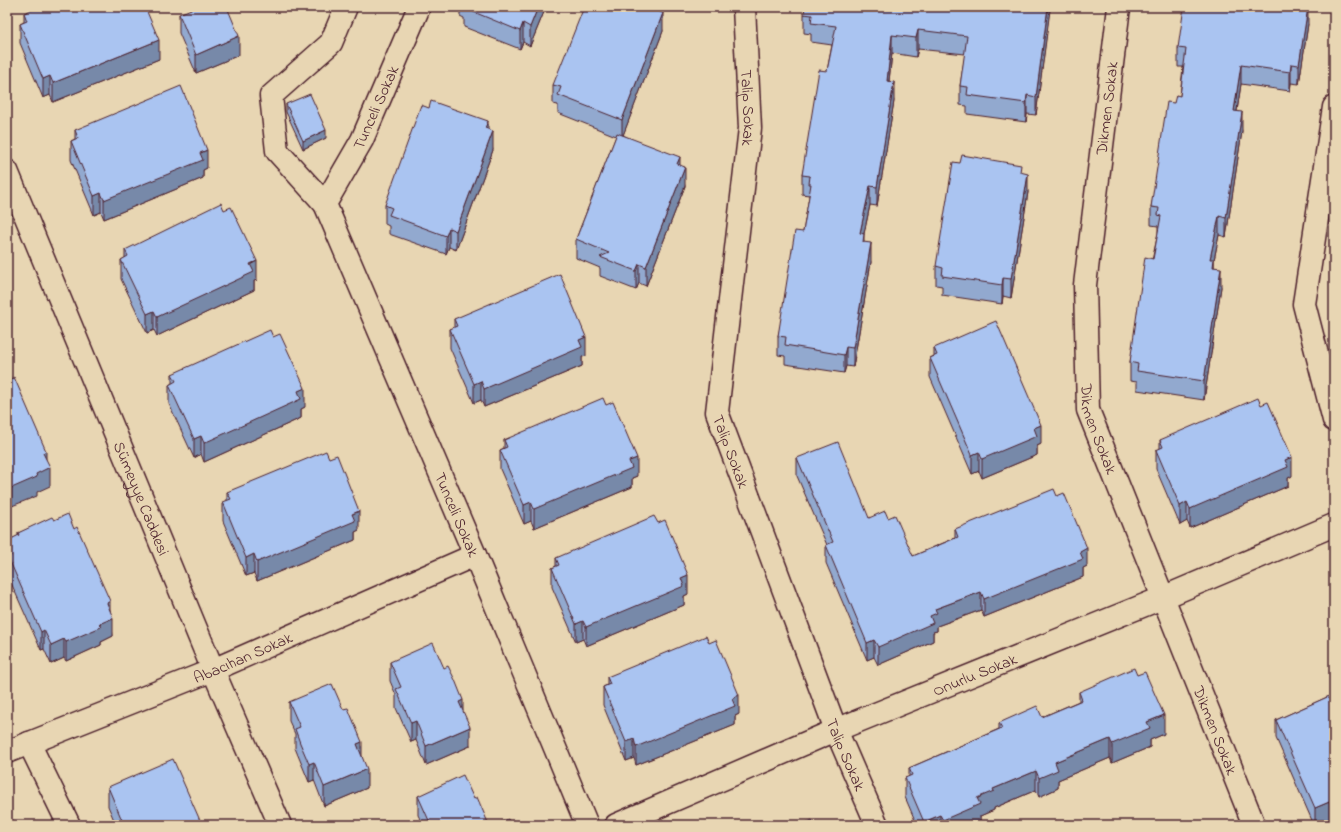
<svg xmlns="http://www.w3.org/2000/svg" width="1341" height="832" viewBox="0 0 1341 832" font-family="'Indie Flower',sans-serif">
	<rect width="100%" height="100%" fill="#e8d6b3"/>
	<filter id="ink" filterUnits="userSpaceOnUse"><feTurbulence type="fractalNoise" baseFrequency=".025" numOctaves="2"/><feDisplacementMap in="SourceGraphic" scale="8" xChannelSelector="R" yChannelSelector="G"/><feConvolveMatrix kernelMatrix="1 2 1 2 8 2 1 2 1" color-interpolation-filters="sRGB"/></filter>
	<g filter="url(#ink)">
		<g fill="none" stroke-linecap="round" stroke-linejoin="round">
			<g stroke="#4a1f2b" stroke-width="25">
				<g id="minor">
					<path id="s1" d="M419,7L362,140L325,204L475,555L587,825"/>
					<path id="s2" d="M744,7L750,128L717,412L836,730L877,825"/>
					<path id="s3" d="M1119,7L1085,285L1088,410L1254,825"/>
					<path d="M1334,107L1304,304L1334,420"/>
					<path d="M325,204L277,151L271,96L331,43L346,7"/>
					<path d="M29,743L69,825"/>
					<path id="s4" d="M7,752L213,670L475,555"/>
					<path id="s5" d="M616,825L836,730L1162,598L1334,525"/>
				</g>
			</g>
			<g stroke="#4a1f2b" stroke-width="25">
				<g id="tertiary">
					<path id="s6" d="M7,171L213,670L280,825"/>
				</g>
			</g>
			<use href="#minor" stroke="#e8d6b3" stroke-width="22"/>
			<use href="#tertiary" stroke="#e8d6b3" stroke-width="22"/>
		</g>
		<path fill="#92a9cf" stroke="#4a1f2b" d="M460,7H546L530,46L523,42L520,49L464,27V18L460,16Z
			M658,7V11L663,31L623,135L680,165L685,186L646,286L639,283L636,290L600,276V268L576,258V239L616,136L558,113V105L553,104V85Z
			M1050,7L1036,115L1027,114L1026,122L967,114V106L960,105V86L965,54L918,49L916,57L892,53L889,81L894,101L877,206L870,205L864,234V242L871,262L853,367L846,366L844,373L785,364V356L778,355V336L803,232L809,197V195L802,194V175L827,71L832,45L811,42V34L804,33V14Z
			M24,13L159,59L53,102L50,95L43,98L20,43V24L24,22Z
			M179,14L239,55L196,73L179,33Z
			M1308,24L1299,84L1291,83L1290,91L1241,84L1237,111L1242,131L1226,237L1219,235L1214,260V267L1221,287L1204,400L1137,390V382L1130,381V362L1158,233V226L1151,225V207L1174,103L1180,96L1183,67H1178V48Z
			M286,104L326,138L303,149L286,112Z
			M488,129L493,150L456,250L449,247L446,254L389,234V226L385,224V205Z
			M75,130L207,168L203,170V178L104,219L101,212L94,215L71,160V141L75,139Z
			M1021,173L1028,192L1011,298L1003,296L1002,304L942,295V286L936,285V266Z
			M125,250L257,280L254,281V290L157,336L154,330L147,333L121,279V260L125,258Z
			M454,319L586,356L582,357V366L484,407L481,400L474,403L450,348V329L454,328Z
			M934,348L1041,444L1037,446V455L982,478L979,471L972,474L930,377V358L934,356Z
			M172,374L305,407L301,409V418L204,462L201,454L194,458L169,404V385L172,383Z
			M504,440L637,476L632,478V487L534,528L531,521L524,524L500,469V450L504,448Z
			M1160,440L1292,476L1288,478V486L1190,528L1187,521L1180,525L1156,469V450L1160,449Z
			M797,458L869,518H888L913,556L955,538V529L1087,566L1083,568V577L984,617L981,610L937,626V631L933,632V641L878,665L874,657L867,660L826,563V545H827L797,476Z
			M227,492L359,530L355,532V540L257,581L254,573L246,576L223,521V502L227,501Z
			M54,520L110,610L113,636L101,642V645L66,661L64,658L51,664L44,649L41,650L8,576V569L7,565V541L18,536V533Z
			M556,558L688,594L684,596V605L586,646L583,639L576,642L552,587V568L556,566Z
			M390,662L463,713L470,746L426,765L416,740L411,742L396,708V695L390,681Z
			M607,677L739,714L735,716V725L636,765L634,758L626,761L603,705V687L607,685Z
			M1079,692L1164,734L1150,740V747L1112,763L1110,758L1058,780V788L1039,797L1036,790L994,808V810L980,816V823L975,825H917L905,797V778L909,777V768L999,729V723L1042,717L1079,701Z
			M1334,694V819L1319,825H1314L1276,738V720Z
			M289,702L362,756L367,788L324,806L314,780L309,782L295,748V734L289,721Z
			M108,787L202,825H116L108,806Z
			M418,796L474,799L489,825H423L418,815Z"/>
		<path fill="#7789a9" stroke="#4a1f2b" d="M538,7H546L530,46V27Z
			M656,7H658V21L655,10Z
			M1048,7H1050V10L1036,115V97Z
			M1308,7V24L1299,84V65Z
			M663,13V31L622,138V120Z
			M523,23V42L520,49V31Z
			M918,30V49L916,57V38Z
			M892,35V53L887,99V81Z
			M239,36V55L196,73V55Z
			M159,40V59L53,102V83Z
			M1291,64V83L1290,91V72Z
			M1241,65V84L1234,130V111Z
			M50,76V95L43,98V79Z
			M894,82V101L877,206V187Z
			M1027,95V114L1026,122V103Z
			M1242,112V131L1226,237V218Z
			M488,121V140L485,128Z
			M326,130V138L303,149V141Z
			M493,131V150L456,250V231Z
			M207,150V168L203,170V178L104,219V200Z
			M680,157V176L677,164Z
			M685,167V186L646,286V267Z
			M1028,174V192L1011,298V279Z
			M870,186V205L860,252V233Z
			M101,193V212L94,215V196Z
			M1219,216V235L1214,260V278L1213,267L1210,259Z
			M449,228V247L446,254V236Z
			M871,243V262L853,367V348Z
			M257,261V280L254,281V290L157,336V317Z
			M639,264V283L636,290V271Z
			M1221,268V287L1204,400V381Z
			M1003,278V296L1002,304V285Z
			M154,311V330L147,333V314Z
			M586,337V356L582,357V366L484,407V389L579,340Z
			M846,347V366L844,373V355Z
			M481,381V400L474,403V384Z
			M305,388V407L301,409V418L204,462V443L298,391Z
			M1041,425V444L1037,446V455L982,478V459L1034,428Z
			M201,436V454L194,458V439Z
			M46,451V469L50,467V486L37,492V496L7,508V490L36,474L43,453Z
			M979,452V471L972,474V455Z
			M1292,457V476L1288,478V486L1190,528V509L1285,460Z
			M637,458V476L632,478V487L534,528V509L629,461Z
			M531,502V521L524,524V505Z
			M1187,502V521L1180,525V506Z
			M359,511V530L355,532V540L257,581V562Z
			M1087,548V566L1083,568V577L984,617V599Z
			M254,554V573L246,576V558Z
			M688,575V594L684,596V605L586,646V627L681,578Z
			M981,592V610L937,626V631L933,632V641L878,665V647L935,609Z
			M110,601V619L113,618V636L101,642V645L66,661V642L99,624L107,603Z
			M583,621V639L576,642V624Z
			M44,630V649L41,650V632Z
			M64,639V658L51,664V645Z
			M874,640V657L867,660V643Z
			M739,695V714L735,716V725L636,765V747Z
			M463,700V719L459,702Z
			M1164,715V734L1150,740V747L1112,763V744L1147,722Z
			M416,721V740L411,742V723Z
			M470,727V746L426,765V746Z
			M634,739V758L626,761V742Z
			M1110,739V758L1058,780V788L1039,797V778L1055,762Z
			M362,742V761L357,744Z
			M314,762V780L309,782V764Z
			M367,769V788L324,806V787Z
			M1036,771V790L994,808V810L980,816V823L975,825H943V820L993,789Z
			M1334,800V819L1319,825H1315V808Z
			M940,815V825H924V822Z"/>
		<path fill="#aac4f1" stroke="#4a1f2b" d="M39,7H145L159,40L53,83L50,76L43,79L20,24L27,21L24,13Z
			M196,7H227L239,36L196,55L179,14Z
			M465,7H538L530,27L523,23L520,31L464,8Z
			M584,7H656L655,10L663,13L622,120L558,95L561,87L553,85Z
			M805,7H1048L1036,97L1027,95L1026,103L967,95L968,87L960,86L967,36L918,30L916,38L892,35L887,81L894,82L877,187L870,186L860,233L864,234L863,242L871,243L853,348L846,347L844,355L785,345L786,337L778,336L795,231L803,232L811,184H809L810,176L802,175L819,70L827,71L836,26L811,23L812,15L804,14Z
			M1184,7H1308L1299,65L1291,64L1290,72L1241,65L1234,111L1242,112L1226,218L1219,216L1210,259H1214L1213,267L1221,268L1204,381L1137,371L1138,364L1130,362L1145,257L1153,259L1161,216L1158,215L1159,208L1151,207L1167,102L1174,103L1176,95L1180,96L1186,49L1178,48Z
			M181,86L207,150L200,153L203,160L104,200L101,193L94,196L71,141L78,138L75,130Z
			M310,94L326,130L303,141L286,104Z
			M431,101L488,121L485,128L493,131L456,231L449,228L446,236L389,215L392,208L385,205L421,105L429,108Z
			M617,133L680,157L677,164L685,167L646,267L639,264L636,271L600,257L609,253L576,239Z
			M962,155L1021,165L1020,172L1028,174L1011,279L1003,278L1002,285L942,276L943,268L936,266L953,162L960,163Z
			M221,203L224,210L231,207L257,261L250,264L254,272L157,317L154,311L147,314L121,260L128,256L125,250Z
			M560,274L586,337L579,340L582,347L484,389L481,381L474,384L450,329L457,326L454,319Z
			M996,321L1041,425L1034,428L1037,436L982,459L979,452L972,455L930,358L937,355L934,348Z
			M270,330L273,337L280,334L305,388L298,391L301,399L204,443L201,436L194,439L169,385L176,381L172,374Z
			M7,370L11,379L14,377L46,451L43,453L50,467L36,474L37,477L7,490Z
			M603,398L606,405L613,402L637,458L629,461L632,468L534,509L531,502L524,505L500,450L507,447L504,440Z
			M1258,398L1261,405L1268,402L1292,457L1285,460L1288,467L1190,509L1187,502L1180,506L1156,450L1163,447L1160,440Z
			M838,442L869,518L885,511L888,518L895,515L913,556L958,537L955,529L1054,489L1057,496L1064,493L1087,548L1080,552L1083,559L984,599L981,592L935,609L937,613L930,616L933,623L878,647L874,640L867,643L826,545L833,542L797,458Z
			M326,451L329,458L337,455L359,511L352,514L355,521L257,562L254,554L246,558L223,502L231,499L227,492Z
			M68,514L74,529L77,527L110,601L107,603L113,618L99,624L101,627L66,642L64,639L51,645L44,630L41,632L8,557L11,556L7,546V541L19,535L18,533L52,517L54,520Z
			M654,516L658,523L665,520L688,575L681,578L684,586L586,627L583,621L576,624L552,568L559,565L556,558Z
			M706,636L709,643L716,640L739,695L732,699L735,706L636,747L634,739L626,742L603,687L610,684L607,677Z
			M433,643L444,668L448,666L455,680L463,700L459,702L470,727L426,746L416,721L411,723L396,689L401,687L390,662Z
			M1134,668L1137,675L1145,672L1164,715L1147,722L1150,728L1112,744L1110,739L1055,762L1058,770L1039,778L1036,771L993,789L994,791L977,798L980,804L943,820L940,815L924,822L905,778L912,775L909,768L1002,728L999,723L1037,706L1042,717L1082,700L1079,692Z
			M332,684L343,709L348,708L362,742L357,744L367,769L324,787L314,762L309,764L300,743L295,729L300,727L289,702Z
			M1334,694V800L1315,808L1276,720Z
			M173,759L202,825H124L108,787Z
			M463,775L474,799L477,797L489,825H431L418,796Z
			M508,819L511,825H496Z
			M812,820L815,825H801Z"/>
	</g>
	<g text-anchor="middle" stroke-width="3" stroke-linejoin="round" paint-order="stroke">
		<g font-size="16" fill="#4a1f2b" stroke="#e8d6b3">
			<text transform="translate(375 107) rotate(-66)" y="6">Tunceli Sokak</text>
			<text dy="6" stroke="none"><textPath href="#s2" startOffset="101">Talip Sokak</textPath></text>
			<text transform="translate(1106 108) rotate(-83)" y="6">Dikmen Sokak</text>
			<text dy="6" stroke="none"><textPath href="#s3" startOffset="426">Dikmen Sokak</textPath></text>
			<text dy="6" stroke="none"><textPath href="#s2" startOffset="449">Talip Sokak</textPath></text>
			<text dy="6" stroke="none"><textPath href="#s6" startOffset="354">Sümeyye Caddesi</textPath></text>
			<text dy="6" stroke="none"><textPath href="#s1" startOffset="556">Tunceli Sokak</textPath></text>
			<text dy="6" stroke="none"><textPath href="#s4" startOffset="254">Abacıhan Sokak</textPath></text>
			<text dy="6" stroke="none"><textPath href="#s5" startOffset="389">Onurlu Sokak</textPath></text>
			<text dy="6" stroke="none"><textPath href="#s3" startOffset="750">Dikmen Sokak</textPath></text>
			<text dy="6" stroke="none"><textPath href="#s2" startOffset="773">Talip Sokak</textPath></text>
		</g>
	</g>
	<rect width="1341" height="832" fill="none" stroke="#e8d6b3" stroke-width="24"/>
	<rect x="12" y="12" width="1317" height="808" fill="none" stroke="#4a1f2b" stroke-width="1.5" filter="url(#ink)"/>
</svg>
